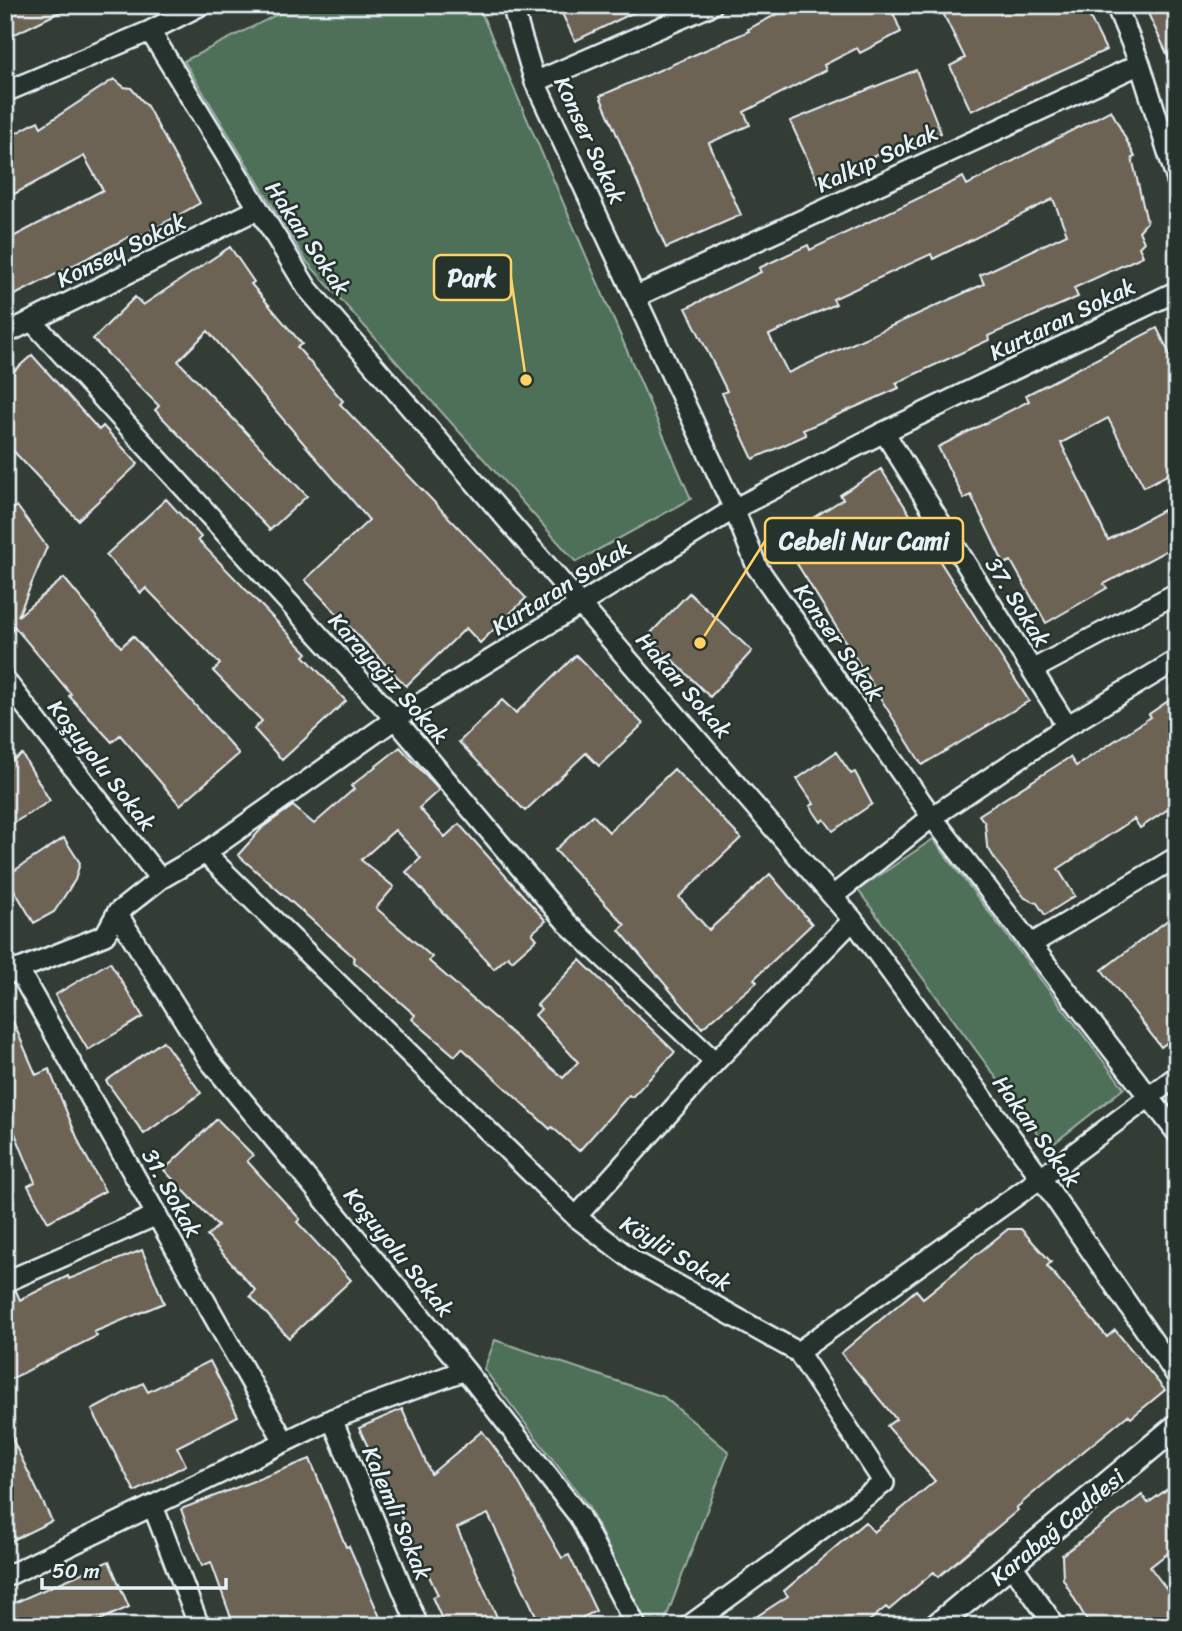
<svg xmlns="http://www.w3.org/2000/svg" width="1182" height="1631" viewBox="0 0 1182 1631" font-family="Sriracha,sans-serif">
	<rect width="100%" height="100%" fill="#343d35"/>
	<filter id="ink" filterUnits="userSpaceOnUse"><feTurbulence type="fractalNoise" baseFrequency=".0143" numOctaves="2"/><feDisplacementMap in="SourceGraphic" scale="14" xChannelSelector="R" yChannelSelector="G"/><feConvolveMatrix kernelMatrix="1 2 1 2 8 2 1 2 1" color-interpolation-filters="sRGB"/></filter>
	<g filter="url(#ink)">
		<path fill="#4f6f59" stroke="#9cb0a8" stroke-width="2" d="M296,5H478L691,499L576,562L306,261L184,61Z
			M933,839L1124,1088L1048,1148L858,890Z
			M495,1340L664,1397L729,1452L663,1626H647L588,1506L484,1369Z"/>
		<path fill="#6c6355" stroke="#e8f1f8" stroke-width="2" fill-rule="evenodd" d="M5,5H74L5,39Z
			M558,5H649L575,41Z
			M795,5H890L901,32L860,53L857,48L824,65L826,70L744,112L750,125L709,143L741,215L666,248L600,96L749,31L748,29Z
			M939,5H1084L1106,50L971,111L950,66L965,58Z
			M1144,5H1177V75Z
			M916,70L941,133L895,151L894,147L818,182L790,121Z
			M114,79L124,87L131,88L147,106L200,203L132,241L129,237L5,300V241L103,190L84,156L5,199V139L38,121L41,127Z
			M1111,110L1135,157L1132,158L1147,222L1139,231L1144,242L1139,247L1143,256L1074,288L1078,297L988,336L989,340L896,383L899,388L803,430L806,435L753,459L722,393L727,391L686,308L761,272L759,268L808,245L810,250L963,177L967,185ZM1053,199L1067,234L980,275L984,284L788,373L769,335L836,304L833,299L931,254L933,259Z
			M230,247L254,282L251,284L302,344L297,347L343,401L340,404L526,598L480,643L466,628L406,686L305,580L369,520L208,331L178,361L307,496L270,530L155,410L159,406L93,339L135,297L143,305Z
			M1157,328L1177,369V470L1144,487L1108,418L1061,443L1108,540L1163,510L1177,535V545L1104,584L1107,588L1046,623L1011,561L1004,564L971,495L964,499L938,447L1029,401L1026,395Z
			M32,355L99,430L103,426L138,464L78,520L5,442V379Z
			M881,469L1029,701L922,765L781,538L843,499L840,495Z
			M166,499L201,537L198,540L307,653L304,656L346,701L282,760L254,729L262,721L213,671L220,664L146,588L141,593L106,555Z
			M17,506L47,547L18,616L64,578L121,647L133,636L239,754L180,805L120,735L112,742L69,696L71,694L14,626L5,646V515Z
			M689,593L752,651L710,697L648,636Z
			M576,655L643,724L599,766L586,753L525,811L459,742L502,700L516,713Z
			M1177,695V803L1140,828L1134,819L1058,869L1075,896L1045,915L1037,903L1025,898L998,864L987,846L985,823L979,815L1070,757L1076,766L1151,717L1149,714Z
			M400,747L439,790L419,808L445,837L459,824L546,921L532,933L537,939L512,961L508,956L494,969L406,872L421,858L395,830L361,860L394,887L376,908L432,957L429,961L563,1078L578,1062L535,1015L541,1009L537,1005L580,960L675,1052L632,1097L629,1095L579,1151L552,1127L550,1129L462,1048L455,1056L412,1019L415,1015L353,961L355,958L238,855L263,827L293,806L314,824L354,789L351,786Z
			M836,752L851,774L855,772L872,804L833,831L824,819L821,822L810,806L814,804L797,779Z
			M22,754L50,801L5,828V765Z
			M674,769L741,838L679,897L709,930L770,874L812,924L754,979L757,982L702,1028L619,930L625,925L555,850L593,815L609,832Z
			M64,838L80,863L75,880L54,912L34,923L6,876Z
			M1177,913V1035L1161,1047L1102,970Z
			M110,962L143,1017L88,1050L55,995Z
			M5,1003L36,1075L49,1069L81,1147L105,1191L48,1222L28,1186L35,1182L5,1109Z
			M163,1041L201,1093L144,1134L106,1081Z
			M217,1119L253,1155L247,1161L300,1219L297,1222L351,1280L289,1338L250,1296L256,1291L207,1236L218,1226L164,1170Z
			M1008,1229H1021L1051,1262L1047,1266L1107,1337L1115,1330L1165,1390L1131,1418L1128,1415L1058,1472L1016,1508L1018,1510L938,1577L934,1572L889,1610L886,1607L863,1626H742L788,1596L784,1591L865,1522L874,1532L935,1481L887,1426L896,1419L841,1353L916,1290L923,1298Z
			M142,1250L164,1303L94,1332L97,1336L5,1382V1294L16,1291L20,1300L68,1276L69,1279Z
			M210,1361L238,1416L177,1447L186,1465L135,1492L92,1410L143,1383L148,1392Z
			M402,1409L431,1474L482,1431L512,1471L562,1558L569,1555L596,1611L565,1626H541L488,1514L457,1528L501,1626H445L432,1597L438,1595L359,1428Z
			M5,1424L52,1521L5,1544Z
			M310,1459L346,1547L349,1546L380,1617L360,1626H234L211,1562L202,1566L181,1509Z
			M1177,1482V1546L1150,1567L1177,1603V1614L1161,1626H1090L1063,1579L1062,1555L1142,1495L1148,1503Z
			M109,1561L129,1607L87,1626H16L7,1606Z"/>
		<g fill="none" stroke-linecap="round" stroke-linejoin="round">
			<g stroke="#e8f1f8" stroke-width="24">
				<path id="minor" d="M512,5L535,82L734,509L757,567L932,817L1177,1133
					M1116,5L1140,64L1177,180
					M150,31L307,288L853,920L1041,1178L1177,1376
					M535,82L712,5
					M5,92L150,31L201,5
					M635,297L1140,64
					M32,321L395,719L567,923L715,1062
					M5,334L258,209
					M884,432L1067,726
					M1032,670L1177,593
					M5,680L160,879
					M205,853L576,1217L634,1261L798,1352L1041,1178L1177,1076
					M833,896L932,817L1067,726L1177,660
					M117,913L209,1060L465,1370L579,1516L636,1626
					M1033,943L1177,857
					M18,969L284,1441
					M5,975L105,935L117,913L160,879L205,853L395,719L734,509L884,432L1177,291
					M576,1217L715,1062L853,920
					M5,1282L157,1215
					M332,1419L418,1626
					M153,1506L199,1626
					M1012,1565L1055,1626
					M5,1577L332,1419L465,1370
					M689,1626L884,1483L798,1352"/>
			</g>
			<g stroke="#e8f1f8" stroke-width="28">
				<path id="tertiary" d="M936,1626L1177,1426"/>
			</g>
			<use href="#minor" stroke="#26332d" stroke-width="19"/>
			<use href="#tertiary" stroke="#26332d" stroke-width="23"/>
		</g>
	</g>
	<g text-anchor="middle" stroke-width="5" stroke-linejoin="round" paint-order="stroke">
		<g font-size="23" fill="#e8f1f8" stroke="#26332d">
			<text transform="translate(590 140) rotate(65)" y="8">Konser Sokak</text>
			<text transform="translate(877 158) rotate(-25)" y="8">Kalkıp Sokak</text>
			<text transform="translate(308 238) rotate(56)" y="8">Hakan Sokak</text>
			<text transform="translate(121 250) rotate(-26)" y="8">Konsey Sokak</text>
			<text transform="translate(1062 319) rotate(-26)" y="8">Kurtaran Sokak</text>
			<text transform="translate(561 587) rotate(-32)" y="8">Kurtaran Sokak</text>
			<text transform="translate(1018 602) rotate(58)" y="8">37. Sokak</text>
			<text transform="translate(839 642) rotate(55)" y="8">Konser Sokak</text>
			<text transform="translate(389 678) rotate(48)" y="8">Karayağız Sokak</text>
			<text transform="translate(684 685) rotate(49)" y="8">Hakan Sokak</text>
			<text transform="translate(102 765) rotate(52)" y="8">Koşuyolu Sokak</text>
			<text transform="translate(1037 1131) rotate(54)" y="8">Hakan Sokak</text>
			<text transform="translate(172 1193) rotate(61)" y="8">31. Sokak</text>
			<text transform="translate(399 1252) rotate(51)" y="8">Koşuyolu Sokak</text>
			<text transform="translate(676 1253) rotate(31)" y="8">Köylü Sokak</text>
			<text transform="translate(397 1513) rotate(67)" y="8">Kalemli Sokak</text>
			<text transform="translate(1057 1527) rotate(-40)" y="8">Karabağ Caddesi</text>
		</g>
	</g>
	<path fill="none" stroke="#ffd166" stroke-width="2.5" d="M526 380L511 278M700 643L765 541"/>
	<g fill="#ffd166" stroke="#26332d" stroke-width="2.5">
		<circle cx="526" cy="380" r="7"/>
		<circle cx="700" cy="643" r="7"/>
	</g>
	<g fill="#26332d" stroke="#ffd166" stroke-width="2.5">
		<rect x="434" y="255" width="77" height="45" rx="7"/>
		<rect x="765" y="518" width="198" height="45" rx="7"/>
	</g>
	<g font-size="24" text-anchor="middle" font-weight="bold" fill="#e8f1f8">
		<text x="472" y="286">Park</text>
		<text x="864" y="549">Cebeli Nur Cami</text>
	</g>
	<rect width="1182" height="1631" fill="none" stroke="#26332d" stroke-width="28"/>
	<rect x="14" y="14" width="1154" height="1603" fill="none" stroke="#e8f1f8" stroke-width="2.5" filter="url(#ink)"/>
	<path d="M42 1578v10h184v-10" fill="none" stroke="#e8f1f8" stroke-width="3.5"/>
	<text x="52" y="1578" font-size="21" fill="#e8f1f8" stroke="#26332d" stroke-width="5" paint-order="stroke">50 m</text>
</svg>
